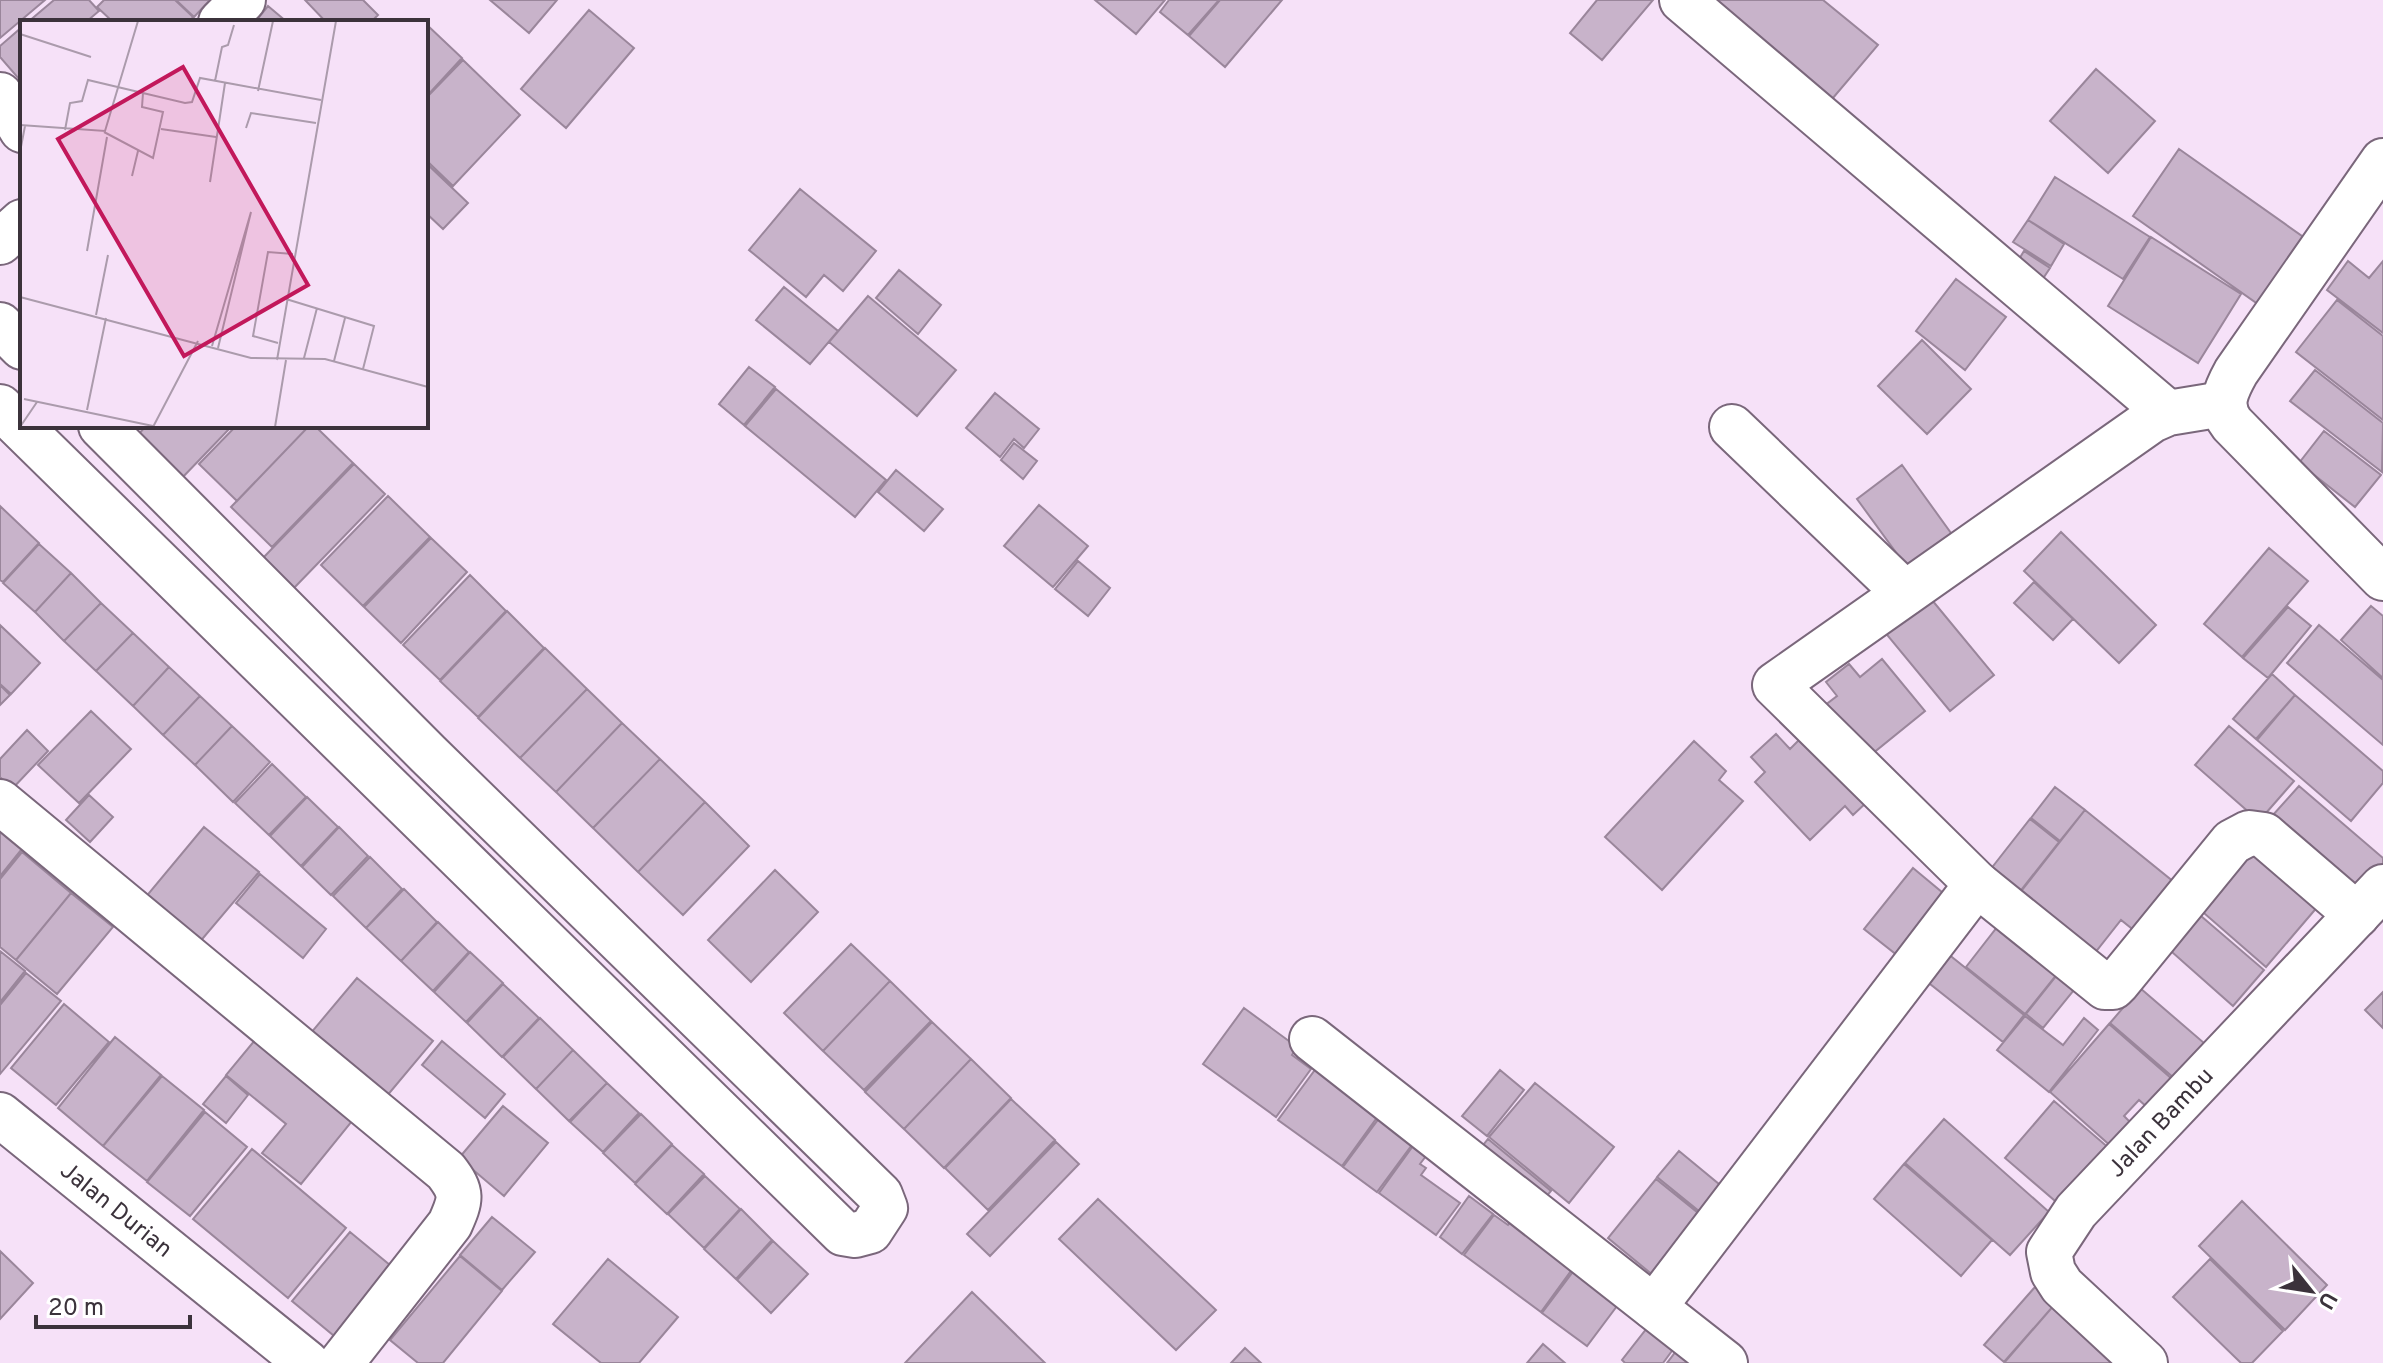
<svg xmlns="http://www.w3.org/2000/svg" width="2383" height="1363" viewBox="0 0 2383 1363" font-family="Overpass,sans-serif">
	<rect width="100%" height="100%" fill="#f6e1f8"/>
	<path fill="#c8b3ca" stroke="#9a869b" stroke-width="2" d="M0,0H45L0,38Z
		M54,0H89L99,11L86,22H28Z
		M104,0H175L193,17L189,22H113L97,7Z
		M176,0H210L194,17Z
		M305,0H363L378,15L371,22H326Z
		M490,0H557L529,33Z
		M1095,0H1165L1136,34Z
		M1169,0H1219L1188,35L1160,12Z
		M1220,0H1282L1225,67L1189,36Z
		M1597,0H1653L1602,60L1570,33Z
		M1699,0H1823L1878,45L1827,105Z
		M268,6L287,22H255Z
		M589,10L634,48L566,128L521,89Z
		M426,24L462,58L426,97Z
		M22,27V77L19,79L0,57V46Z
		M463,60L520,115L453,186L426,160V98Z
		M2096,69L2155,121L2108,173L2050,121Z
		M2179,149L2319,248L2272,314L2133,216Z
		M426,163L468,203L443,229L426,213Z
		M2055,177L2150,237L2123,279L2028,220Z
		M800,189L876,251L843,291L824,275L806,297L749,250Z
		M2028,220L2064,244L2051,266L2013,242Z
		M2151,237L2241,294L2198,363L2108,306Z
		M2024,251L2050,268L2038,286L2013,269Z
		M2348,261L2369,278L2383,261V333L2327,290Z
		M899,270L941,305L918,334L876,298Z
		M1956,279L2006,317L1965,370L1916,331Z
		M784,287L838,331L810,364L756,320Z
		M868,296L956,370L917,416L829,342Z
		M2337,300L2383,336V420L2296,352Z
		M1922,340L1971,389L1927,434L1878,386Z
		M749,367L775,387L744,425L719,404Z
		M2315,370L2383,423L2382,472L2290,401Z
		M776,389L886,480L855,517L745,426Z
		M995,393L1039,429L1024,448L1014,439L1000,457L966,428Z
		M146,426H232L180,480L136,437Z
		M236,426H309L237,501L199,464Z
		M309,426H315L353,463L272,547L231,507Z
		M2324,431L2381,475L2355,507L2299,463Z
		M1014,443L1037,461L1023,479L1001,460Z
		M354,464L385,494L293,589L262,559Z
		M1902,465L1956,540L1911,573L1857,499Z
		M896,470L943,509L924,531L878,492Z
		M388,496L430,537L363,606L321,565Z
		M1039,505L1088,546L1053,587L1004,546Z
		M0,506L39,543L3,582L0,580Z
		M2061,532L2156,625L2119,663L2024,571Z
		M431,538L467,572L401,643L364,607Z
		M39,544L71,573L35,612L3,583Z
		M2269,548L2308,581L2242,657L2204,624Z
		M1078,561L1110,588L1088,616L1055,589Z
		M71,573L101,603L64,641L35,612Z
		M470,575L506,611L440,680L403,645Z
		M2034,582L2073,619L2053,640L2014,603Z
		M1927,594L1994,675L1950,711L1883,630Z
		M101,603L133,633L96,671L64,641Z
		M2371,606L2383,616V678L2341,640Z
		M2288,607L2311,626L2268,678L2243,658Z
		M507,611L544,648L478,717L440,681Z
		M0,625L40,663L11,694L0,684Z
		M2319,625L2383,680V745L2287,663Z
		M133,633L169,667L133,706L96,671Z
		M545,648L587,689L520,758L478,718Z
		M1882,659L1925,711L1867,758L1824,706L1837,696L1826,682L1849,664L1860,677Z
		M169,667L200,696L163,735L133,706Z
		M2272,674L2295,695L2256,739L2233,719Z
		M0,685L10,695L0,705Z
		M587,689L622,723L556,792L520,758Z
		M2295,695L2383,771V783L2351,821L2257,740Z
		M200,696L232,726L195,765L163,735Z
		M91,711L131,749L79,803L38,765Z
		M622,723L660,759L593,828L556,792Z
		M232,726L270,762L233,802L195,765Z
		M2229,726L2294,781L2259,821L2195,765Z
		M27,730L48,751L12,789L0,777V759Z
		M1776,734L1790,749L1804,735L1868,801L1853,815L1845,806L1810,840L1755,782L1765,772L1751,757Z
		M1694,741L1726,771L1719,780L1743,801L1662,890L1605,837Z
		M660,759L705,802L638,872L593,828Z
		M272,764L306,797L269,835L235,803Z
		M2299,786L2383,858V877L2359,906L2264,825Z
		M2055,787L2085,810L2060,841L2031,818Z
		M89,795L113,817L90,842L66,820Z
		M307,797L338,827L301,866L270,836Z
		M705,802L749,846L683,915L638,872Z
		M2085,810L2185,891L2146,940L2121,920L2094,954L2019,894Z
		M0,815L30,839L0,876Z
		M2030,819L2059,842L2018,894L1990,870Z
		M204,827L259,872L198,944L144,899Z
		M339,827L368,856L331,895L302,867Z
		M2256,839L2325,898L2266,967L2197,907Z
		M22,852L71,893L16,960L0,947V879Z
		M370,857L402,889L366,928L333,896Z
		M1913,868L1955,903L1907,963L1864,929Z
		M775,870L818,912L751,982L708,940Z
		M260,874L326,929L303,958L236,903Z
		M404,889L437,922L401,961L366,928Z
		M71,893L113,927L57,994L16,960Z
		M2194,910L2264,970L2233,1006L2164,945Z
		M2005,917L2065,964L2025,1014L1966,967Z
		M438,922L469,952L433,991L401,961Z
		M851,944L890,981L823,1051L784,1013Z
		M1937,945L2024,1015L2003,1042L1915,972Z
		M0,951L25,971L0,1002Z
		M470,952L503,983L466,1022L434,992Z
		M2065,965L2083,979L2043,1028L2026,1014Z
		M26,973L61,1001L0,1074V1005Z
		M357,978L433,1041L386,1097L310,1034Z
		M890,981L931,1021L864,1090L823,1051Z
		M503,984L539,1018L502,1057L467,1023Z
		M2140,988L2204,1043L2174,1078L2110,1023Z
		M2383,992V1028L2365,1010Z
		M64,1004L109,1042L56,1105L11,1068Z
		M1244,1008L1297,1047L1292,1055L1311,1069L1276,1117L1203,1064Z
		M2025,1016L2063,1045L2084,1018L2098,1030L2049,1092L1997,1050Z
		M540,1018L573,1050L536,1089L503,1057Z
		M932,1022L971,1059L904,1129L865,1092Z
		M2109,1024L2172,1079L2148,1108L2139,1100L2124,1116L2133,1125L2113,1148L2050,1092Z
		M260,1034L357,1115L301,1184L262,1153L286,1124L226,1075Z
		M115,1037L161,1075L103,1146L58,1108Z
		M442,1041L505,1094L485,1118L422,1065Z
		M573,1050L607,1083L569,1121L536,1089Z
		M971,1059L1011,1098L944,1168L904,1129Z
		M1323,1059L1386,1105L1342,1166L1278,1120Z
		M1500,1070L1524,1090L1487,1136L1462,1116Z
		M162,1076L204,1110L147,1181L103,1146Z
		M226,1076L248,1095L226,1123L203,1104Z
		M607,1083L639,1113L603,1152L570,1122Z
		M1535,1083L1614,1147L1569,1203L1489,1137Z
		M1011,1099L1055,1140L988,1210L945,1168Z
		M2054,1101L2110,1149L2061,1206L2005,1158Z
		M503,1106L548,1143L504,1196L459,1158Z
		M205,1112L247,1147L190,1216L147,1182Z
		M1383,1113L1417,1138L1377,1192L1343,1167Z
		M641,1114L672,1144L635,1183L603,1153Z
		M1944,1119L2049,1212L2010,1255L1905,1163Z
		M1488,1139L1551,1191L1535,1210L1472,1159Z
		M1056,1142L1079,1164L990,1256L967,1234Z
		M672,1145L704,1174L667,1214L635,1184Z
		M1413,1146L1426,1156L1420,1164L1426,1168L1421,1175L1460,1203L1436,1235L1379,1193Z
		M252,1149L346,1228L288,1298L193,1219Z
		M1679,1151L1731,1194L1710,1220L1657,1177Z
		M1904,1164L1992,1240L1961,1276L1874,1199Z
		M705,1176L740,1209L704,1248L668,1214Z
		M1656,1179L1708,1221L1660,1281L1608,1238Z
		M1469,1196L1493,1214L1462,1254L1440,1237Z
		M1098,1199L1216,1310L1176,1350L1059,1239Z
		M2242,1201L2327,1285L2285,1330L2199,1246Z
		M741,1209L772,1240L736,1279L704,1249Z
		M1494,1215L1508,1225L1514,1218L1576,1264L1541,1312L1464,1255Z
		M492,1217L535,1252L502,1290L460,1255Z
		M350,1232L402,1275L345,1345L292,1301Z
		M773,1241L808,1274L771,1313L737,1280Z
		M0,1251L33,1283L0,1319Z
		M460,1256L502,1291L443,1363H418L390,1340Z
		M608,1259L678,1317L639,1363H601L553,1324Z
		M2210,1259L2283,1331L2252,1363H2241L2173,1297Z
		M1578,1265L1623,1298L1587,1346L1542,1313Z
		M2035,1287L2055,1304L2004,1362L1984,1345Z
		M972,1292L1045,1363H905Z
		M2055,1304L2115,1363H2004Z
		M1651,1323L1677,1344L1663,1363H1625L1622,1360Z
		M1543,1344L1565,1363H1527Z
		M1680,1346L1702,1363H1667Z
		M1245,1348L1261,1363H1231Z"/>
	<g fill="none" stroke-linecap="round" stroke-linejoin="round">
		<g stroke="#7a677b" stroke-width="48">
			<g id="minor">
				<path d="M1682,0L2168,413"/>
				<path d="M221,22L243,0"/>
				<path d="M0,95L22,130"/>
				<path d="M2383,161L2236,372C2226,390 2218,406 2232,424L2383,578"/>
				<path d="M0,242L22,222"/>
				<path d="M0,325L22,347"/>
				<path d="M2223,404L2168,413L2152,420L1775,685L1977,884L2105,987H2113L2117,983L2232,842L2249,833L2264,835L2357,915"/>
				<path d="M0,407L843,1233L855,1235L870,1231L885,1208L880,1195L428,754L101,426"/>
				<path d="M1732,427L1905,593"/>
				<path d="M0,802L446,1171C463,1193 461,1199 450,1224L341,1363"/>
				<path d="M1312,1039L1725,1363"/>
				<path id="s1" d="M0,1115L307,1363"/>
				<path d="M1654,1307L1977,884"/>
				<path id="s2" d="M2145,1363L2062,1286L2053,1272L2049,1252L2076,1211L2383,887"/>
			</g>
		</g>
		<use href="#minor" stroke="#fff" stroke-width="44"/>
	</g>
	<g text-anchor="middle" stroke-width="6" stroke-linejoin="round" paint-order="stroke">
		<g font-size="24" fill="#3b323b" stroke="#fff">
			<text dy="8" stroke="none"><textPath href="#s2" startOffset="322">Jalan Bambu</textPath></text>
			<text dy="8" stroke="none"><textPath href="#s1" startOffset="150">Jalan Durian</textPath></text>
		</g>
	</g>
	<g transform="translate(20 20)">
		<rect width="408" height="408" fill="#f6e1f8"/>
		<path fill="none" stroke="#ab9bac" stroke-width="2" d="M0,14L71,37M195,61L202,27L208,25L214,5M238,71L253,1M0,105L85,111L118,1M226,108L231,93L296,103M141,109L196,117M45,110L50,83L62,81L68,60L165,83L172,82L180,58L301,80M84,112L133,138L143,92L122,87L123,73M0,132L5,106M112,156L118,131M190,162L205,63M67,231L87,117M0,277L231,338L305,339L408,367M266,279L354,306L343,349M76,295L88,235M258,323L233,316L248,232L273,234M192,326L231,192L198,328M284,338L297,288M257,340L316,1M314,341L325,298M4,379L133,406M67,390L86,298M0,407L17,382M133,407L178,321M255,407L266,340"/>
		<path fill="#c2185b" fill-opacity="0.15" stroke="#c2185b" stroke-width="4" d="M163,47L288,265L164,336L38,119Z"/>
		<rect width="408" height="408" fill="none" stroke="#3b323b" stroke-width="4"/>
	</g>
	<g transform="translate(2311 1291) rotate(120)" stroke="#ffffff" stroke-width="6" paint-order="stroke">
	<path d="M0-6L14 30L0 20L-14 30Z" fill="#3b323b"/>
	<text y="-12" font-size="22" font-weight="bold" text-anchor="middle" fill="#3b323b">U</text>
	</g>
	<path d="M36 1315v12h154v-12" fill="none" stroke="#3b323b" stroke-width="4"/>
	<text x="48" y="1315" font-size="24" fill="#3b323b" stroke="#ffffff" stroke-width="6" paint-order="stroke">20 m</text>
</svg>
